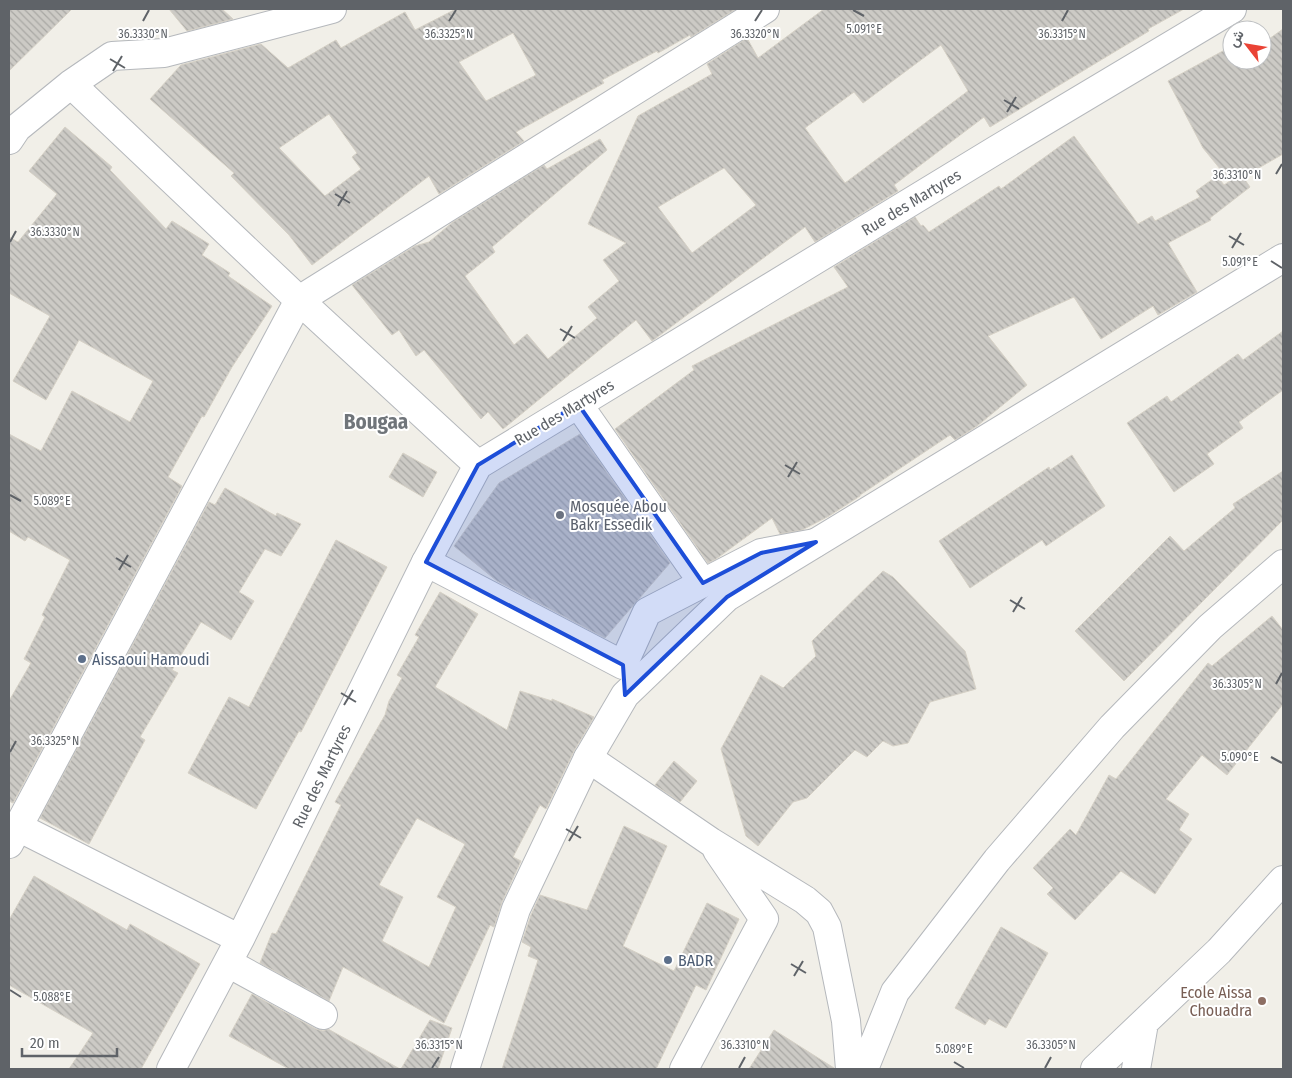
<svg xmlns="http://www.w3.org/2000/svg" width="1292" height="1078" viewBox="0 0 1292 1078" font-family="'Fira Sans Condensed',Vazirmatn,sans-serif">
	<defs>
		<pattern id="building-back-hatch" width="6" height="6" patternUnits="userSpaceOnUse" patternTransform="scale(1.25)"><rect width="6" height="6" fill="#cccac5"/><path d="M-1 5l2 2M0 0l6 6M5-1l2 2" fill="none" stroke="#a9a8a4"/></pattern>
	</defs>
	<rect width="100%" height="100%" fill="#f1efe8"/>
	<path fill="url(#building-back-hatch)" stroke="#d6d1c6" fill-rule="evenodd" d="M9,9H72L9,71Z
		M169,9H222L233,19L187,31Z
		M456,9H736L691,37L690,35L658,53L657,51L602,80L604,83L516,132L524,141L439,194L429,176L312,265L289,235L231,176L234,173L150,99L181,65L261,44L288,68L336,40L341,48L405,12L415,30ZM513,33L536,75L486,101L459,62ZM329,114L357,153L352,157L361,169L325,196L279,148Z
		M824,9H1184L1148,29L1149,31L990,127L984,117L894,185L898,191L815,242L805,227L652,341L636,320L503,429L488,412L481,419L424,350L416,356L399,330L392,335L352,285L415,246L429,242L453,222L544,165L547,169L600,139L607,150L492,247L495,252L465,276L514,345L527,334L548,359L597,318L588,307L619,281L603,260L626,243L588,224L638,116L712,74L707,64L747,38L758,58ZM941,45L968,91L845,183L805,128L854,92L863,103ZM724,168L756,205L692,253L658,207Z
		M1283,29V154L1243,177L1250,187L1210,218L1211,220L1168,243L1197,292L1158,315L1153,306L1101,339L1074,297L988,336L1027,385L977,426L955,440L950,435L860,495V496L829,516L802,530L780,534L772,518L716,559L708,563L615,429L694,370L692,366L848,287L834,267L915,217L921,226L923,225L929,232L999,186L1001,189L1074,136L1138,224L1152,216L1155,221L1200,197L1196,191L1217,176L1224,185L1230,181L1203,148L1168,81L1232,46V60H1262V44Z
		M65,127L112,167L110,170L166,229L172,221L209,244L202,255L230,273L228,276L272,306L232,367L204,417L202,416L168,477L182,486L13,803L9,801V701L31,663L24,659L45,617L42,615L70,560L28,537L25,541L9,531V434L41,451L72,391L130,422L153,381L79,340L46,400L13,381L50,316L9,293V237L18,242L57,194L29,171Z
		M1283,331V390L1239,422L1243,428L1207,454L1214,464L1174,492L1127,423L1167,396L1171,402L1238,354L1243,360Z
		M580,434L670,563L605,638L497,581L454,546L499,483Z
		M403,453L437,472L423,497L389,477Z
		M1072,455L1105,506L1046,546L1042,540L970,588L939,541L1049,467L1050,470Z
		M1283,471V520L1124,681L1075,631L1170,536L1184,551L1235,508L1233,504Z
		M225,488L276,516L277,513L301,524L281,556L265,549L239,592L254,601L231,640L201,622L172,670L178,673L140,737L145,740L89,844L40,818L209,502L215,505Z
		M336,540L387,567L301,732L299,731L256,809L188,773L229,697L249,707Z
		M883,571L893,577L965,651L976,689L930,702L908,743L893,746L883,741L867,757L855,750L807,798L793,802L758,846L746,836L721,749L761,675L783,688L816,656L812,641Z
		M440,592L478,614L435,687L507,730L520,691L552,701V699L594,717L574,751L546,809L540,805L513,857L521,861L502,902L494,927L490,925L444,1023L343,967L329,1001L260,963L272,933L276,934L341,805L335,802L385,715L389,701L402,678L397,675L419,637L415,635ZM417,818L465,844L437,897L456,907L429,967L382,941L403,897L379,885Z
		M1272,616L1283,630V704L1227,775L1202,755L1166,799L1189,814L1179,830L1192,839L1155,894L1121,871L1075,920L1047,894L1053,888L1033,868L1070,829L1076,835L1109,775L1116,779L1208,663L1212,666Z
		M674,761L697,781L680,802L655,785Z
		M624,826L667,846L623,946L674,971L707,903L739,919L706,990L696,985L656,1069H502L538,960L528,956L531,947L522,942L531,915L540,895L587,910Z
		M34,876L127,930L130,924L200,964L141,1069H69L93,1033L9,985V920Z
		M1001,927L1048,953L1006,1028L989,1019L985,1025L955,1008Z
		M252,994L316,1029L323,1031L328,1029L400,1069H289L229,1036Z
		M430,1020L452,1028L438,1069H401Z
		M774,1030L834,1068V1069H749Z"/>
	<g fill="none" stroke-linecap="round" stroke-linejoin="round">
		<g stroke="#b5b8bc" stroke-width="30">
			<path id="pedestrian" d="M578,404L703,583
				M426,562L623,665L647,612L761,553L815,543
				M228,963L323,1015"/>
		</g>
		<g stroke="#b5b8bc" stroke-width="30">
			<path id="minor" d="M71,84L299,300L478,465
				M9,140L17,128L71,84L112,56L164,53L332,9
				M588,758L711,842L805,900L819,912L827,927L846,1021L850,1069
				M18,827L240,939
				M9,844L299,300L765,9
				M171,1069L240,939L426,562L478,465L996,150L1232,9
				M684,1069L764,919L717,850
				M864,1069L895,992L997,860L1112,727L1210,627L1283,564
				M1095,1069L1219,951L1283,880
				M1136,1069L1144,1023"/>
		</g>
		<g stroke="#b5b8bc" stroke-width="30">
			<path id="tertiary" d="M465,1069L516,909L588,758L625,695L727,597L1283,258"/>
		</g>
		<use href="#pedestrian" stroke="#fff" stroke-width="28"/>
		<use href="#minor" stroke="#fff" stroke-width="28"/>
		<use href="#tertiary" stroke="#fff" stroke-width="28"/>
	</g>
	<path fill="#1d4ed8" fill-opacity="0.2" stroke="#1d4ed8" stroke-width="4" stroke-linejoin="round" d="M578,404L703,583L761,553L816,542L727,597L625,695L623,665L426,562L478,465Z"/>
	<path fill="none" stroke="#5f6368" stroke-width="2" d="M853,10L864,16M143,21L149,10M449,21L456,10M755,21L762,10M1062,21L1068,10M110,59L125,68M113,71L122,56M1004,100L1019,109M1007,112L1016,97M1276,174L1282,164M335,194L350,203M338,206L347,191M1229,236L1244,245M10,242L16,231M1232,248L1241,233M1271,261L1282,268M560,329L575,338M563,341L572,326M785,465L800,474M788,477L797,462M10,495L21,501M116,558L131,567M119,570L128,555M1010,600L1025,609M1013,612L1022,597M1276,684L1282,673M341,693L356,702M344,705L353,690M10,752L16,741M1271,757L1282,763M566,829L581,838M569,841L578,826M791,964L806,973M794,976L803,961M10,990L21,997M954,1062L964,1068M432,1068L439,1057M739,1068L745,1057M1045,1068L1051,1057"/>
	<circle fill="#6b7280" stroke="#fff" stroke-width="2" cx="560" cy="515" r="5"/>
	<g fill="#5c6f8a" stroke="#fff" stroke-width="2">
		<circle cx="82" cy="659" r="5"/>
		<circle cx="668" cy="960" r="5"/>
	</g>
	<circle fill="#8d6e63" stroke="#fff" stroke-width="2" cx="1262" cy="1001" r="5"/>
	<g text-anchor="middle" stroke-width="4" stroke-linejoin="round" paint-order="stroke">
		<g font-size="16" fill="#5f6368" stroke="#fff">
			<text transform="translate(911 202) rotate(-31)" y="6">Rue des Martyres</text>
			<text transform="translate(564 412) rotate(-31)" y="6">Rue des Martyres</text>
			<text transform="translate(321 776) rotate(-64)" y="6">Rue des Martyres</text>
		</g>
		<g font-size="16" fill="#5b616d" stroke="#fff" text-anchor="start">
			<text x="570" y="512">Mosquée Abou<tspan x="570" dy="18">Bakr Essedik</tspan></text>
		</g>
		<g font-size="16" fill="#4e5e75" stroke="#fff" text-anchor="start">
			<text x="92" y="665">Aissaoui Hamoudi</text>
			<text x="678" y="966">BADR</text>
		</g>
		<g font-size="16" fill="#785e54" stroke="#fff" text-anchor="end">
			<text x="1252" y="998">Ecole Aissa<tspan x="1252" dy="18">Chouadra</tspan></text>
		</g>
		<g font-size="21" font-weight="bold" fill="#70757a" stroke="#fff">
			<text x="376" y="429">Bougaa</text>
		</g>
	</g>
	<g font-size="12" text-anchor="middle" fill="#5f6368" stroke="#fff" stroke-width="4" stroke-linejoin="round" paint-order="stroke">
		<text x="864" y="33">5.091°E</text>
		<text x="755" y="38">36.3320°N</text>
		<text x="1062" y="38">36.3315°N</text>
		<text x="143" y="38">36.3330°N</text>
		<text x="449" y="38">36.3325°N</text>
		<text x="1237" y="179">36.3310°N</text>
		<text x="55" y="236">36.3330°N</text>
		<text x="1240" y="266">5.091°E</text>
		<text x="52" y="505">5.089°E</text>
		<text x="1237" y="688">36.3305°N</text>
		<text x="55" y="745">36.3325°N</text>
		<text x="1240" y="761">5.090°E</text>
		<text x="52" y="1001">5.088°E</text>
		<text x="439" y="1049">36.3315°N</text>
		<text x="745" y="1049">36.3310°N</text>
		<text x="1051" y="1049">36.3305°N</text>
		<text x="954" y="1053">5.089°E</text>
	</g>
	<rect width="1292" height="1078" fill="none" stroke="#5f6368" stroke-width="20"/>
	<g transform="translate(1247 45) rotate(301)"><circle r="24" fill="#ffffff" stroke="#bfc1c3"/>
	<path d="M0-4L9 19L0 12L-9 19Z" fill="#ea4335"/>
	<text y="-8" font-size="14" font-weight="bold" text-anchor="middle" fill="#5f6368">ش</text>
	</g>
	<path d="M22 1048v8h95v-8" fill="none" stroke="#5f6368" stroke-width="2.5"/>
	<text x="30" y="1048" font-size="15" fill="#5f6368" stroke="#ffffff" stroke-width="4" paint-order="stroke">20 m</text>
</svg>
